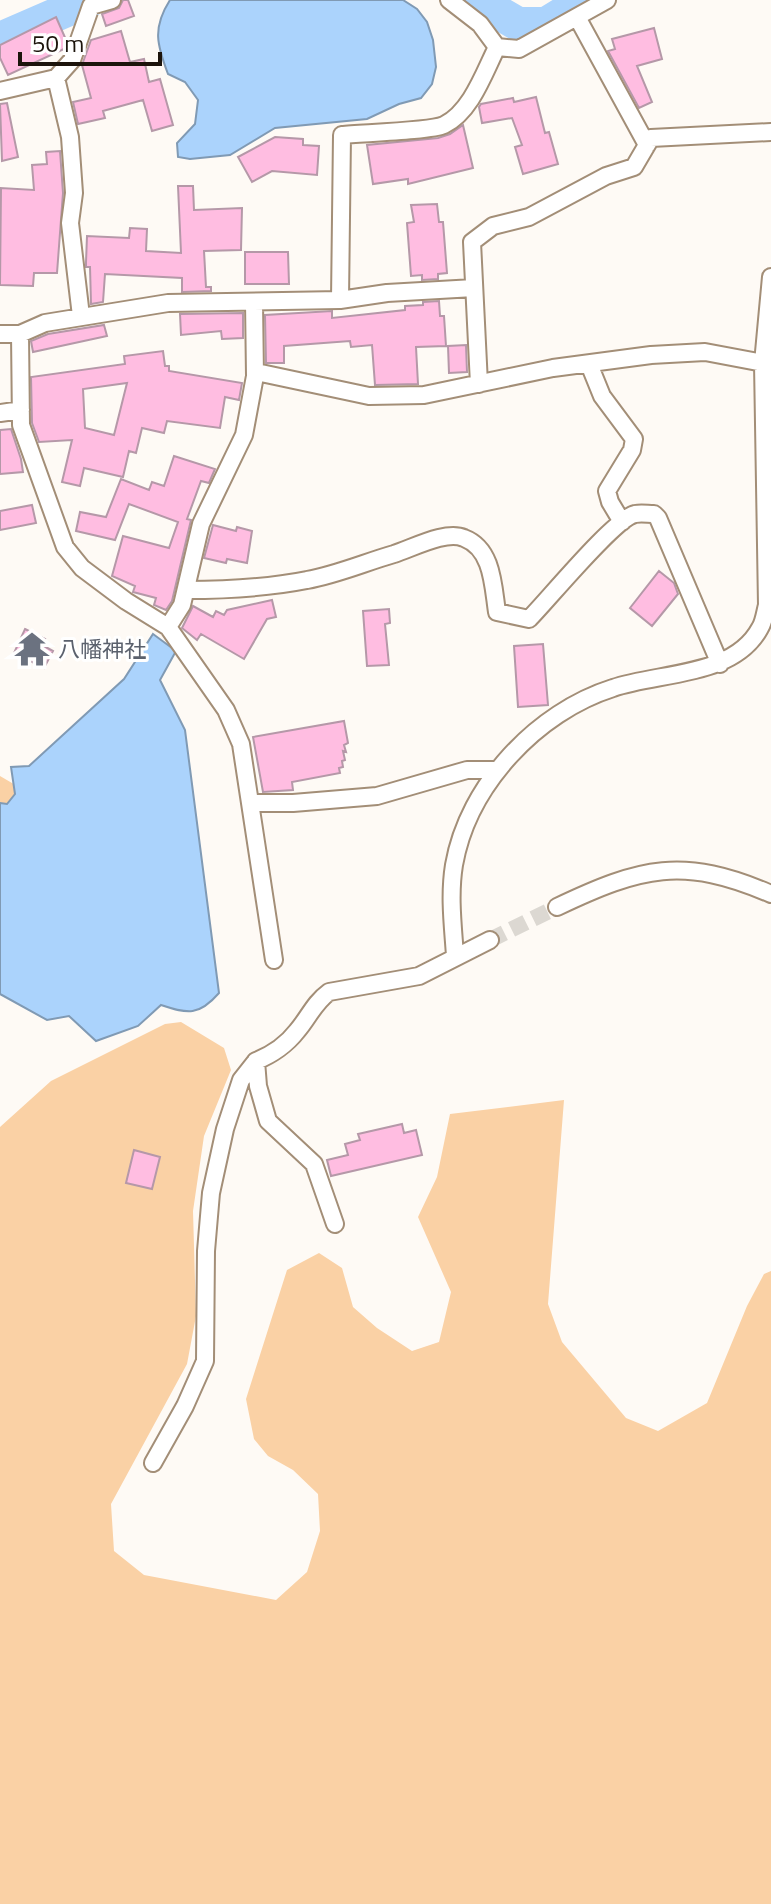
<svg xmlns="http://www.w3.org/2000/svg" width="771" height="1904" viewBox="0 0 771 1904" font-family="'Titillium Web','Noto Sans JP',sans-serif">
	<rect width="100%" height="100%" fill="#fefaf5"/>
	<path fill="#fad1a5" d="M0,776L29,793L0,846Z
		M181,1022L224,1048L231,1070L204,1136L193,1211L196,1316L187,1364L111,1504L114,1551L144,1575L276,1600L307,1572L320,1531L318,1494L293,1470L268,1456L254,1439L246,1399L287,1270L319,1253L342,1268L353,1307L377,1328L412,1351L439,1342L451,1292L418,1217L437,1177L450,1114L564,1100L548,1304L562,1342L626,1418L658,1431L707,1403L747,1306L764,1274L771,1271V1904H0V1127L51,1081L165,1024Z"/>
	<path fill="#abd3fc" stroke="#809ab4" stroke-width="2" d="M170,0H403L417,9L427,22L433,40L436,67L432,84L421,98L399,104L367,119L275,128L230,155L190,159L178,157L177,143L195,124L198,100L185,82L168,74C157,45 152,28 170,0Z
		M153,634L176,651L160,680L185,730L219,993C199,1016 188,1014 161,1005L138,1026L96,1041L69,1016L47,1020L0,994V803L7,804L15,794L11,767L29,766L124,679Z"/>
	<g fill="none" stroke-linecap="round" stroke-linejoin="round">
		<path stroke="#abd3fc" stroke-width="34" d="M477,0L518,24H546L585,0
			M0,39L90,0"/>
	</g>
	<path fill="#ffbde1" stroke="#b598a8" stroke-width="2" fill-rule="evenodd" d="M123,0H128L134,16L106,26L102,14L119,8Z
		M56,17L67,42L64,49L8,75L0,58V45Z
		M654,28L662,59L637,66L652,102L639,108L608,51L615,49L612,39Z
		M121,31L130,62L144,59L149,82L160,79L173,125L152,131L143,100L103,111L105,118L78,124L73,102L91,98L82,65L91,40Z
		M536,97L545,133L549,132L558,164L523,174L515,147L522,145L512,118L482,123L479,107L481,104L513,98L514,102Z
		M7,103L18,157L2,161L0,104Z
		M463,125L473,168L408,184V179L373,184L367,145L438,138L450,134Z
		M275,137L303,139V145L319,146L317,175L272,171L252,182L238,157Z
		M60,151L63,193L57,273H34L33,286L0,285L1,188L34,190L32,165L47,164L46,152Z
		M178,186H193L194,210L242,208L241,250L204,251L206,287H211V291L182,292V278L105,274L103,302L91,304L90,267H86V262L87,236L129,238L130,228L147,229L146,251L181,253Z
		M437,204L439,222H443L447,273L438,274V279L422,280V275L411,276L407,223L414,222L411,205Z
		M245,252H288L289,284H245Z
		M439,301L440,316H444L446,346L416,347L418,384L375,385L372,345L351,347L350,341L284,346V363H266L265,315L332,311V318L405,310V306L423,305V302Z
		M243,313V338L222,339L221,331L181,335L180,314Z
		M104,325L107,336L33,352L31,341L48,334Z
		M466,345L467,372L449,373L448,346Z
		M163,351L165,366H169V371L242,383L239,400L225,397L220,428L167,421L164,433L142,428L136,453L129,451L123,477L84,468L80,486L62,482L72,440L39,442L32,423L31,377L125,364L124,356ZM127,383L114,435L85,428L83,389Z
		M11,429L21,459L23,472L0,474V430Z
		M174,456L215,469L209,483L201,481L187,519L191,520L172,601L166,610L154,605L156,598L133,592L135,586L112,576L123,536L169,548L178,522L129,504L115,540L76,531L80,512L106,517L121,479L149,490L152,482L164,486Z
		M32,505L36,523L0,530V511Z
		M213,525L236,531L237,527L252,531L247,563L227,559L226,563L204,558Z
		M659,571L674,583L678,594L652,626L630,608Z
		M272,600L276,617L267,619L244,659L201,634L197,640L182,628L193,606L213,617L216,611L224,615L227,610Z
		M389,609L390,623L385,624L389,665L367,666L363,611Z
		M25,629L45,639L42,645L53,651L44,668L14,653Z
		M543,644L548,705L518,707L514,646Z
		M344,721L348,743L344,745L346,752L343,751L345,760L342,761L343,767L339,768L340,773L292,782L293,790L263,792L253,737Z
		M402,1124L404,1133L416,1130L422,1155L331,1176L327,1160L348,1155L345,1144L360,1140L358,1134Z
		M134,1150L160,1157L152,1189L126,1183Z"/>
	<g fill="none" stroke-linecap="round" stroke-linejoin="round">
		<path stroke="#dcd8d2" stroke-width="16" stroke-dasharray="16 8" stroke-linecap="butt" d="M490,940L557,907"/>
		<g stroke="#a38e77" stroke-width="20">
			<path id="minor" d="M449,0L480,24L497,47
				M577,17L647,145
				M497,47L519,49L607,0
				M56,78L70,137L74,193L70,223L81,316
				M0,91L56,78L72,60L91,6L112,0
				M340,300L387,293L474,288
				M254,302L255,376
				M0,334H20L45,323L168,303L340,300L342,135C361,133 431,131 444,125C471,112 484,73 497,47
				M20,334L21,425L65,547L82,568L126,601L168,627L226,710L241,744L274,960
				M589,364L602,396L634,439L632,450L607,491L610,502L622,522
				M479,384L472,242L493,226L529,217L606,176L634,167L651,138L771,132
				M0,413L21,410
				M186,590C226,590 267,588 307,580C336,575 366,562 394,554C413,548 446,530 464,538C493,549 493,586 497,612L529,619C548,600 614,519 635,514C641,513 648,514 654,514L658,518L720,664
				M168,627L182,605L201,524L244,435L255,376L261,373L369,396L424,395L553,368L651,355L705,352L763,363
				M250,803H293L377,796L467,770H498
				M557,907C641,867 683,856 771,894
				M455,956C453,926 449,896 454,865C468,785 537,712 613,688C660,672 734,677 760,628C764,622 765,612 767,605L763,363L771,277
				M335,1224L314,1164L268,1121L258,1086L256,1061C271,1055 287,1044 297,1031C309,1017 314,1003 329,992L419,976L490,940
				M153,1463L185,1406L205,1361L206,1251L211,1193L225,1129L241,1080L256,1061"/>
		</g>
		<use href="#minor" stroke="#fff" stroke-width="16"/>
	</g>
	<defs>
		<g id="temple-bare" transform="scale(2.76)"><path d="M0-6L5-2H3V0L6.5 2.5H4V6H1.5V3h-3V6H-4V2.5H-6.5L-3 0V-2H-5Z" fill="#6b7280" stroke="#fff" stroke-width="2.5" paint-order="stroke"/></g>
	</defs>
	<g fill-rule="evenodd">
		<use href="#temple-bare" x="32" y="649"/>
	</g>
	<g text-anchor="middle" stroke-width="6" stroke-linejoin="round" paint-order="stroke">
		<g font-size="22" fill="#5b616d" stroke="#fff" text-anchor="start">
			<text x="58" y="657">八幡神社</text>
		</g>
	</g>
	<path d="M20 52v12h140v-12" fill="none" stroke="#1c140c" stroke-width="4"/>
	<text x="32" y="52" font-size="24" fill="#1c140c" stroke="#ffffff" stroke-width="6" paint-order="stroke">50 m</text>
</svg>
